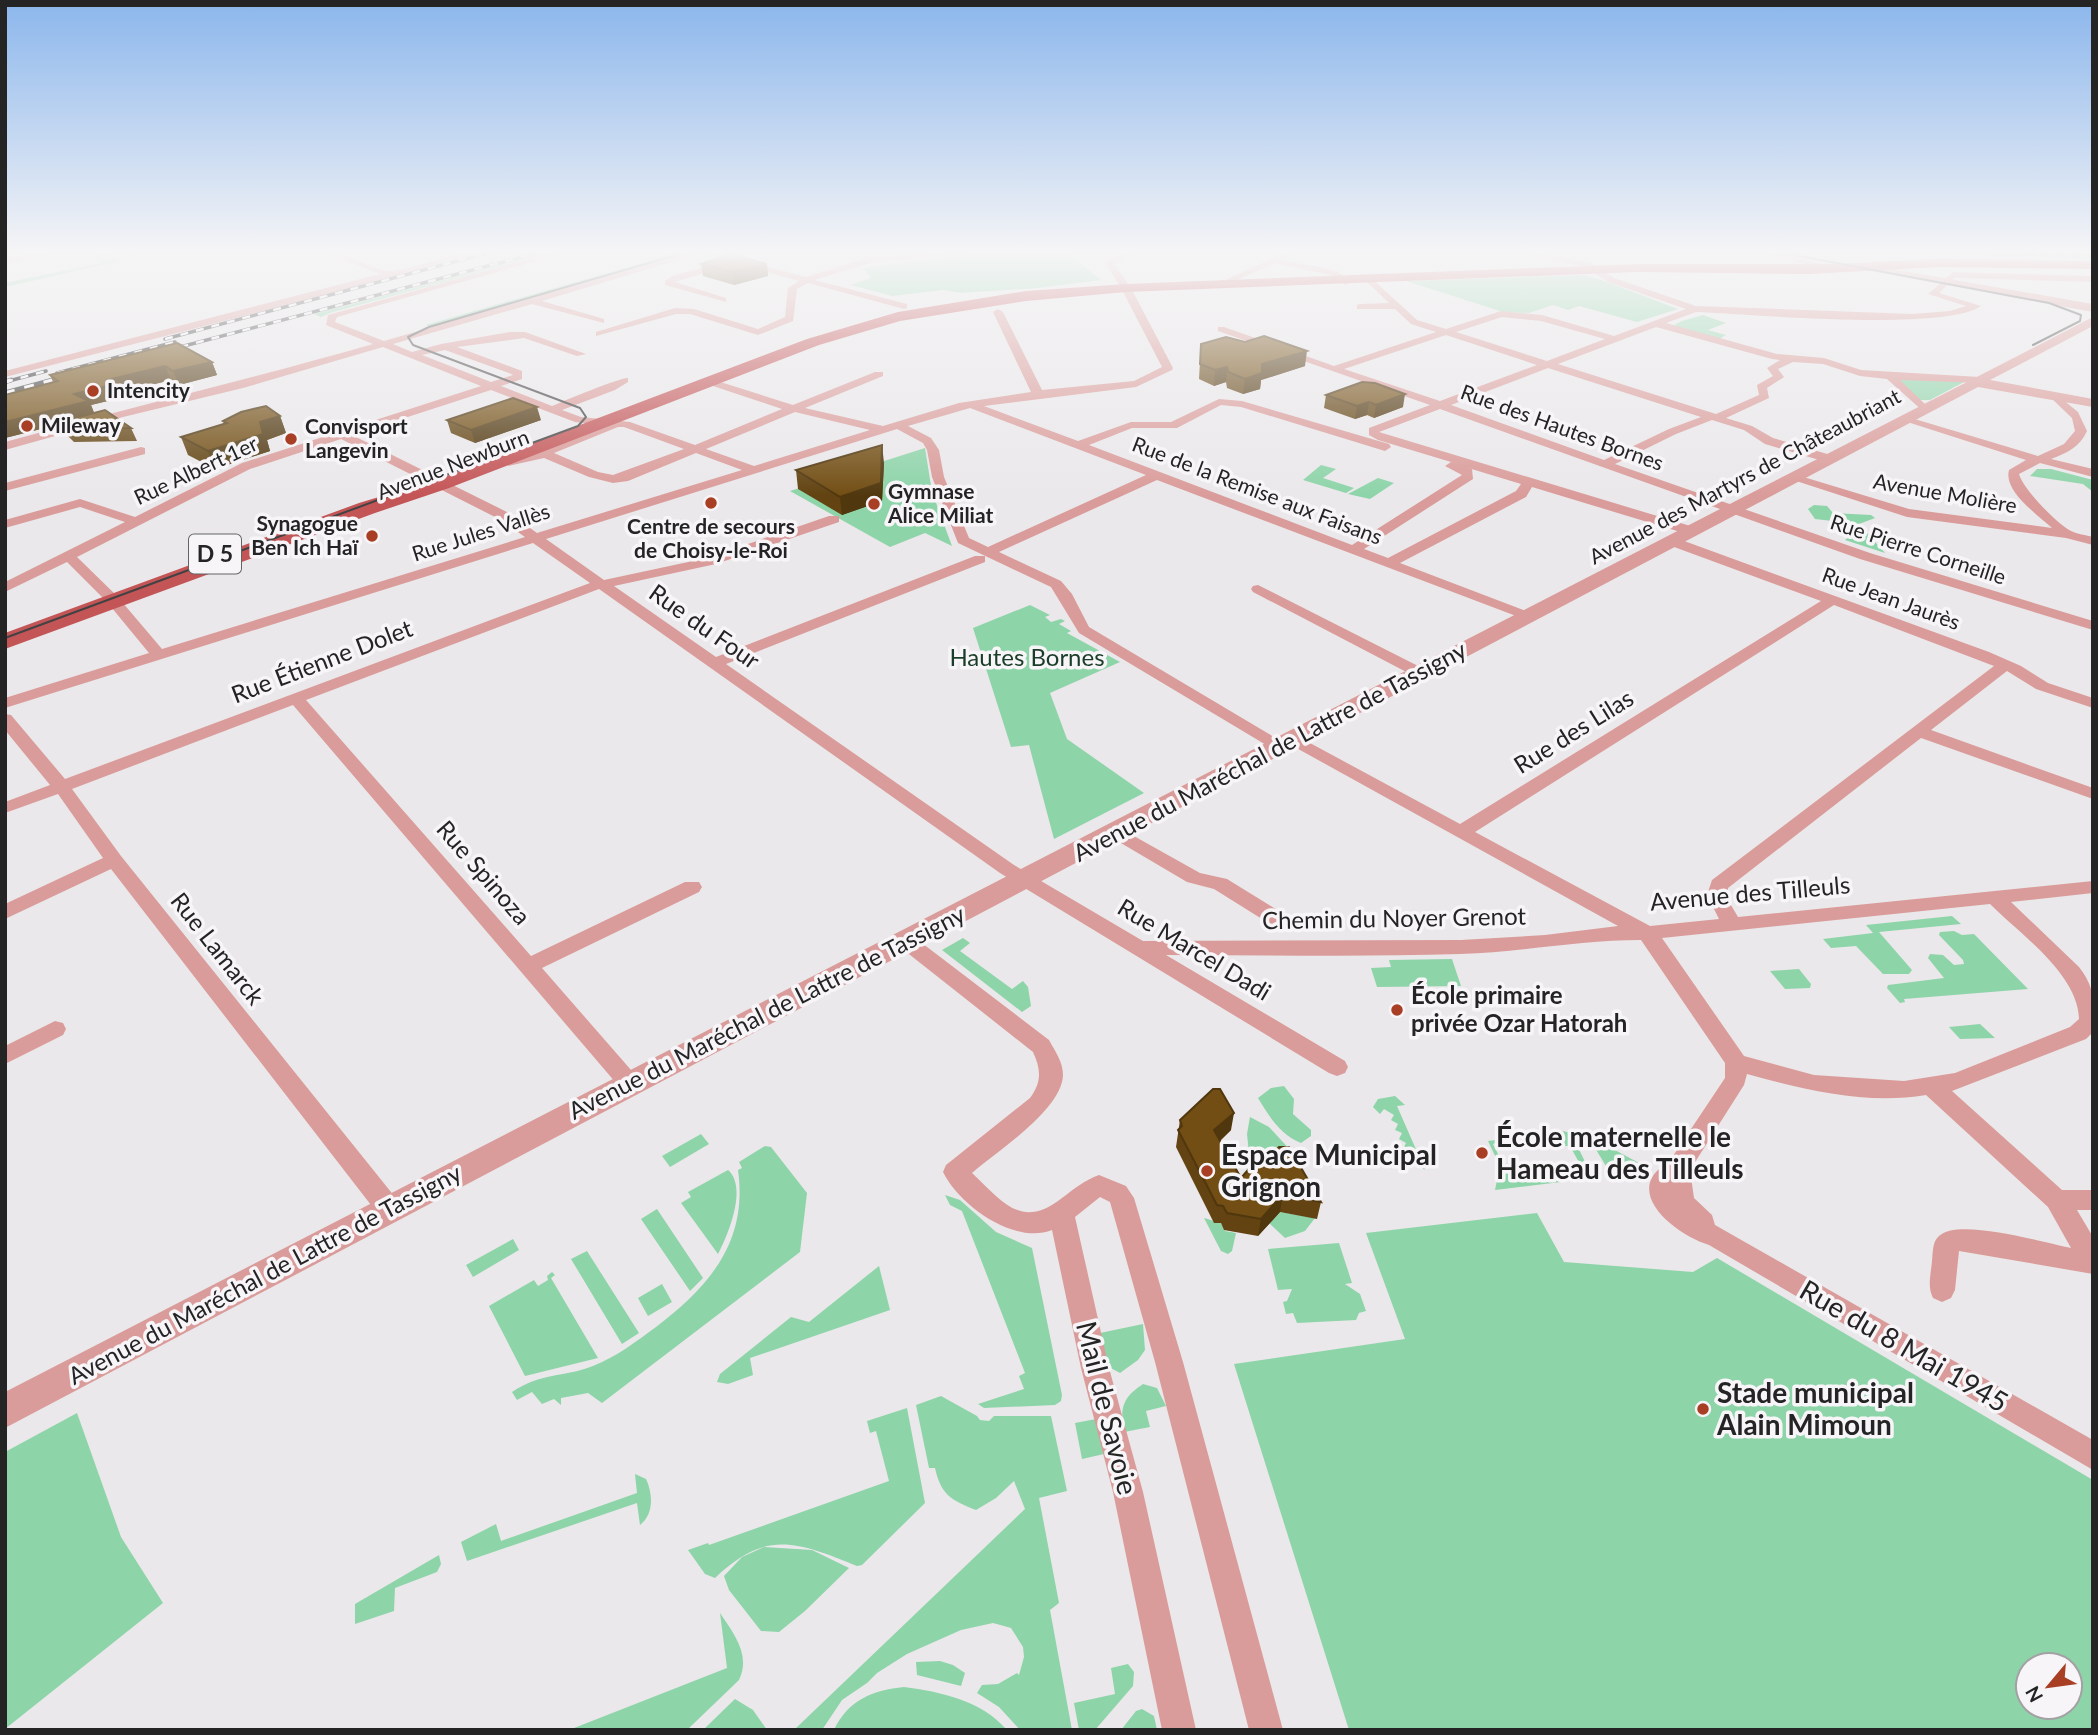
<svg xmlns="http://www.w3.org/2000/svg" width="2098" height="1735" viewBox="0 0 2098 1735" font-family="Lato,sans-serif">
	<rect width="100%" height="100%" fill="#eae8ea"/>
	<path fill="#8ed4a9" fill-rule="evenodd" d="M98,253H114L106,256L109,258L132,255L139,257L5,287V283L100,263L99,261L104,259L92,256L100,255Z
		M546,253H553L333,312L321,317L314,314Z
		M676,253H686L431,327L426,325Z
		M983,253H1068L1101,280L1038,288L960,293L944,290L892,296L851,285L871,278L863,268Z
		M1582,275L1599,279L1678,309L1637,322L1579,306L1568,310L1553,305L1529,313L1503,312L1406,281Z
		M1703,315L1726,323L1708,330L1726,335L1719,339L1673,326L1682,321Z
		M1896,377L1964,382L1930,400H1918Z
		M925,448L932,492L952,546L925,533L890,547L790,491Z
		M1321,465L1336,469L1323,478L1354,488L1346,493L1303,480Z
		M2037,469H2051L2093,480V492L2083,484L2030,476Z
		M1378,478L1394,483L1370,499L1348,494Z
		M1814,505L1827,506L1833,513L1871,515L1875,518L1859,524L1885,553L1845,540L1853,534V530L1841,522L1815,519L1808,509Z
		M1030,605L1050,615L1045,617L1051,622L1061,619L1065,621L1059,624L1071,631L1067,633L1120,662L1050,693L1067,739L1144,793L1054,839L1029,745L1011,747L973,628Z
		M1952,916L1961,924L1879,932L1912,970L1909,974H1883L1856,946L1831,948L1823,939L1873,933L1866,925Z
		M1954,931L1962,935L1974,934L2028,989L1904,999L1905,1002L1900,1003L1887,988L1888,985L1944,978L1928,958L1930,954L1943,955L1954,965L1964,964L1963,960L1939,935L1940,932Z
		M963,938L970,943L960,951L1012,989L1023,981L1028,987L1031,1006L1022,1012L942,950Z
		M1452,959L1461,986L1377,987L1371,968L1391,967L1389,960Z
		M1799,969L1811,984L1810,988L1785,989L1770,971Z
		M1980,1024L1995,1038L1960,1039L1949,1027Z
		M1284,1086L1294,1099L1293,1114L1311,1130V1136L1301,1143C1280,1135 1269,1116 1258,1098L1271,1088Z
		M1395,1096L1405,1105L1397,1106L1425,1170L1419,1165L1413,1166L1414,1163L1407,1158L1410,1153L1403,1149L1406,1143L1399,1139L1402,1133L1395,1130L1398,1124L1391,1120L1394,1115L1384,1109L1380,1114L1373,1107L1378,1099Z
		M1250,1117L1269,1127L1304,1165L1239,1187L1250,1163L1247,1134Z
		M1554,1129L1571,1133L1593,1178L1495,1190L1497,1180L1505,1177L1488,1141L1496,1140L1497,1142L1493,1144L1503,1164L1527,1162L1529,1166L1553,1164L1556,1169L1581,1166L1570,1146H1564Z
		M701,1134L709,1144L670,1167L662,1156Z
		M1591,1137L1650,1169L1635,1176L1640,1172L1631,1166L1628,1169L1631,1174L1620,1173L1608,1167L1609,1171L1589,1138Z
		M765,1146L771,1147L807,1193L800,1252L602,1403L588,1393L561,1398V1405L554,1399L542,1404L532,1392L517,1400L512,1392C542,1372 562,1378 593,1366C616,1357 637,1341 656,1327C710,1286 748,1241 738,1170L742,1168L739,1162Z
		M728,1170C748,1187 728,1235 718,1254L681,1203L691,1197L688,1192Z
		M945,1195L960,1200L996,1232L1032,1248L1062,1395L1061,1401L1055,1405L984,1408L978,1404L1024,1389L1019,1376L1025,1373L962,1211L950,1205Z
		M657,1209L703,1278L690,1291L641,1219Z
		M1280,1212L1315,1218L1305,1231L1285,1238L1269,1223Z
		M1537,1213L1564,1262L1693,1272L1717,1258L2093,1480V1730H1349L1234,1364L1405,1339L1366,1233ZM2070,1665V1707H2028V1665Z
		M1204,1218L1221,1223L1225,1231L1236,1233L1232,1251L1228,1254L1221,1251Z
		M513,1239L519,1250L473,1277L466,1265Z
		M1339,1243L1352,1283L1345,1284L1360,1294L1366,1311L1359,1313L1356,1320L1297,1323L1293,1313L1286,1314L1283,1302L1287,1301L1292,1289L1278,1290L1268,1249Z
		M587,1251L639,1333L622,1344L571,1259Z
		M879,1266L890,1310L750,1358L753,1375L728,1384L717,1382L720,1374L791,1317L809,1322Z
		M552,1272L555,1275L551,1278L598,1358L525,1376L489,1306L534,1280L538,1286L548,1280L547,1276Z
		M662,1284L672,1302L648,1316L638,1298Z
		M1143,1324L1145,1350L1138,1360L1120,1373L1107,1366L1100,1333Z
		M1143,1384L1157,1388L1166,1406L1146,1411L1150,1427L1124,1432C1120,1408 1122,1398 1143,1384Z
		M941,1396L977,1416L980,1420L989,1421L994,1416H1051L1067,1491L1039,1498L1059,1603L1050,1610L1072,1730H1020L999,1707L977,1693L982,1685L998,1684L1017,1673L1019,1675L1024,1657L1023,1647L1011,1628L993,1623L961,1630L907,1654L877,1673L867,1683L842,1700L822,1730H794L1025,1509L1014,1481L996,1498L976,1510C951,1500 941,1495 935,1468H929L916,1405Z
		M907,1408L925,1503L862,1565L857,1566C797,1542 766,1529 715,1578L705,1574L688,1550L708,1543L709,1545L889,1481L876,1431L870,1433L867,1421Z
		M77,1413L121,1537L163,1603L5,1729V1452Z
		M1096,1419L1104,1454L1082,1459L1075,1423Z
		M635,1474L646,1479C653,1494 654,1514 640,1525L637,1503L467,1561L461,1542L496,1524L501,1541L637,1493Z
		M764,1547L812,1550L849,1568L805,1611L779,1632L761,1631L729,1590L724,1576L742,1557Z
		M439,1555L441,1564L437,1572L395,1588L394,1611L355,1624V1604Z
		M720,1613C734,1634 751,1655 739,1680L687,1730H569L727,1668Z
		M940,1661L953,1665L965,1673L961,1686L917,1675L916,1662Z
		M1128,1664L1134,1672L1133,1686L1095,1730H1079L1074,1703L1115,1694L1111,1668Z
		M904,1687C941,1692 981,1700 1007,1730H834C848,1700 873,1690 904,1687Z
		M735,1699L753,1710L767,1730H703Z
		M1142,1709L1154,1716L1157,1730H1121L1136,1711Z"/>
	<g fill="none" stroke-linecap="round" stroke-linejoin="round">
		<path fill="#da9c9a" fill-rule="evenodd" d="M34,253H54L5,264V258Z
			M328,253C350,253 375,272 392,271C420,268 445,253 474,253L395,277L5,377V371L380,274Z
			M550,253H565L337,317L335,322L384,341L687,253H701L542,301L604,319V323L532,304L393,344L412,352L441,344L510,332H525L586,354L577,356L524,338L457,347L522,371V379L501,386L552,406C564,401 621,377 628,378V382L615,390L562,410L581,417L630,422L695,445L782,409L704,383V379L708,378L793,405L875,372H883V376L805,408L883,426L959,403L1031,392L993,312L998,309L1003,312L1042,390L1134,381L1162,367L1121,288L1106,264L1112,256L1132,253L1114,264L1131,288L1173,368L1172,370L1136,387L984,406L1078,441L1131,422H1171L1219,399L1242,401L1389,444L1391,447L1385,451L1241,407L1221,405L1177,428H1132L1089,445L1352,545L1462,475L1445,466L1451,462L1378,440L1369,435V428L1430,405L1218,331V327H1224L1334,366L1436,332L1411,324L1395,309H1357V305L1360,304L1389,303L1365,280L1364,278L1368,275L1417,320L1446,329L1501,311L1542,315L1614,336L1686,309L1608,282L1585,267L1521,253H1540L1591,263L1614,278L1696,306L1912,314L1950,311L1966,306L1928,294L1953,272L2093,276V282L1955,278L1939,293L1981,306C1944,332 1751,314 1696,312L1666,323L1777,354L1824,358L1861,370L1980,377L1985,380L1980,383L1900,380L1928,407L1930,409L1924,412L1887,379L1860,376L1823,364L1793,362L1778,369L1784,377L1767,388L1769,398L1726,418L1752,426L1773,438L1834,456V462H1826L1765,444L1744,430L1712,420L1676,434L1615,464L1870,553L2093,621V630L1860,559L1440,409L1379,432L1697,528L1699,531L1692,535L1687,534L1532,487L1526,497L1400,563L1534,614L1536,617L1529,621L1157,480L999,552L1061,581L1072,594L1089,627L1284,743L1287,747L1278,752L1079,633L1051,587L958,543L932,477L927,450L923,443L897,429L546,539L604,580L707,558L829,516H839V522L716,564L614,586L716,657L975,556H985V562L726,664L1014,865L1143,941L1461,940L1545,935L1618,926L1282,740L1285,736H1297L1460,824L1821,601L1666,544V538H1676L1989,652L2021,666L2048,683L2093,698V708L2036,689L2007,671L1931,730L2093,788V799L1921,738L1728,888V900L1738,917L2093,881V893L2011,902L2079,967C2097,990 2093,1004 2093,1032L2086,1039L1952,1091L2062,1190H2093V1210H2077L2093,1237V1274L1959,1251L1955,1290L1951,1298L1942,1302L1933,1298C1927,1286 1931,1274 1932,1261C1933,1253 1932,1242 1939,1236C1958,1217 2045,1243 2071,1248L2048,1207L1926,1095C1866,1105 1805,1090 1747,1074L1744,1085L1690,1170L1694,1198L1712,1215L1715,1225L2093,1440V1470L1709,1245C1675,1235 1619,1190 1669,1162L1725,1078V1063L1641,940C1581,940 1521,952 1460,954C1362,957 1264,955 1166,955L1345,1061L1348,1067L1345,1073L1337,1076L1329,1073L1000,873L599,589L306,700L531,956L685,882H699L702,887L699,892L542,968L638,1078L642,1084L638,1090L630,1093L622,1090L293,705L72,789L121,856L399,1202L403,1210L399,1218L390,1221L381,1218L111,869L5,919V904L103,858L58,794L5,813V802L50,785L5,730V714L11,715L65,779L590,583L533,543L5,708V698L149,653L107,602L67,562L5,592V582L125,522L80,507L5,528V520L80,499L135,517L242,463L481,386L383,347L243,388L123,417L5,450V442C128,408 251,379 373,344L326,325L328,315ZM1502,317L1541,321L1605,339L1547,361L1456,332ZM1656,327L1772,359L1780,360L1767,368L1773,376L1757,385L1759,395L1716,414L1558,364ZM1446,335L1537,365L1440,401L1344,369ZM445,350L509,373L513,375L491,382L422,355ZM1548,368L1701,417L1669,429L1604,460L1451,405ZM491,390L575,422L601,425L547,445L543,450L508,460V466L544,458L589,477L613,483L628,481L696,453L742,470L537,533L509,513L352,435ZM970,408L1146,475L988,547L969,538L944,477L939,450L931,438L908,426ZM795,412L870,430L754,466L706,449ZM618,427H624L684,449L613,475L598,472L554,453ZM341,439L499,519L525,537L162,649L117,596L77,557L250,469ZM1465,467L1521,484L1516,491L1388,558L1364,549L1473,479L1472,469ZM1834,605L1994,666L1712,880L1707,895L1719,919L1650,926L1475,832ZM1990,904C2020,934 2078,974 2079,1019L2070,1027L1955,1073L1904,1081L1814,1075L1744,1056L1662,938Z
			M702,253H717L806,277L872,256L972,253L873,262L815,280L907,304V308L904,309L808,283L797,289L793,321L758,335L690,314H676L596,336V332L675,308L694,309L758,329L785,317L788,288L799,281L731,262L730,265L675,282L726,298V302L665,285V281L672,276L725,261Z
			M1284,253H1296L1283,260L1337,271L1351,282L1346,285L1331,275L1275,263L1222,287L1214,285Z
			M1762,253H1779L1836,268L1832,271Z
			M2056,394L2078,412L2087,431C2080,447 2067,453 2051,459L2093,469V477L2040,463L2019,474C2023,489 2057,524 2071,531C2077,534 2086,535 2093,537V545L2066,538L1907,517L1787,478L1789,475H1797L1909,509L2052,528C2038,515 2003,491 2009,470L2026,460L1898,419L1908,417L2038,456L2064,444L2075,431L2072,418L2050,397Z
			M141,447L145,448V454L5,491V483Z
			M1258,585L1426,670L1428,673L1420,678L1414,676L1253,592L1251,589L1253,586Z
			M1116,826L1200,873L1227,879L1295,921L1298,926L1295,931H1281L1214,889L1187,882L1109,836L1107,832L1109,828Z
			M907,935L914,937L1049,1040C1055,1051 1063,1062 1063,1075C1062,1110 997,1151 972,1173C1003,1202 1021,1230 1062,1198C1074,1189 1085,1180 1099,1175L1126,1186L1134,1198L1183,1362L1283,1730H1249L1155,1362L1110,1202L1100,1197L1075,1217L1109,1368L1143,1492L1196,1730H1162L1113,1492L1081,1368L1052,1230C1014,1245 959,1205 943,1172L946,1165L1030,1098C1042,1082 1041,1069 1033,1052L900,947L897,942L900,937Z
			M55,1021L63,1023L66,1029L63,1035L5,1064V1046Z"/>
		<path fill="#da9c9a" fill-rule="evenodd" d="M1858,263L2093,304V312L1854,268V264Z
			M2093,317V326L1990,380L2093,399V407L1978,387L5,1428V1392Z"/>
		<path fill="#c45557" fill-rule="evenodd" d="M1938,259L2093,261V269L1938,267L1810,274L1637,272L1126,292L1026,301L900,321L819,345L449,488L375,513L5,649V633L359,503L435,480L807,339L898,312L1026,291L1126,284L1637,264H1835Z"/>
		<path stroke="#434243" stroke-width="2" d="M1783,253L2049,303L2081,315L2080,321L2033,345
			M5,638L578,426L586,417L580,408L413,345L408,337L429,327L683,253"/>
		<g stroke="#434243" stroke-width="3.5">
			<path id="rail-far1" d="M1985,253L2093,256
				M165,339L487,253
				M165,351L537,253
				M57,373L175,342
				M5,382L46,371
				M47,382L70,376"/>
		</g>
		<g stroke="#434243" stroke-width="5">
			<path id="rail" d="M5,382L11,380
				M5,393L53,380"/>
		</g>
		<use href="#rail-far1" stroke="#f7f5f8" stroke-width="2.5" stroke-dasharray="8" stroke-linecap="butt"/>
		<use href="#rail" stroke="#f7f5f8" stroke-width="3.5" stroke-dasharray="10" stroke-linecap="butt"/>
	</g>
	<path fill="#624311" d="M701,264H767L768,276L734,285L703,276Z
		M1201,344L1305,366L1261,380L1260,389L1243,394L1227,388L1226,382L1214,386L1199,379Z
		M212,362L217,375L179,385L171,380L118,393L120,398L91,405L94,413L131,428L137,441L74,442L67,435L61,424L5,438V395L53,382L50,375Z
		M1326,395L1403,407L1374,418L1367,415L1355,419L1324,408Z
		M280,416L286,433L267,440L270,451L215,469L188,455L181,437L224,424L223,421Z
		M447,420H541L475,443L451,433Z
		M884,463L882,501L842,515L798,489L796,470Z
		M1180,1120L1231,1130L1220,1141L1241,1178L1321,1202L1317,1219L1280,1212L1258,1236L1224,1230L1221,1223H1214L1176,1147Z"/>
	<path fill="#50370e" d="M767,264L768,276L734,285L732,272Z
		M1307,351L1305,366L1261,380L1260,389L1243,394L1245,379L1262,364Z
		M212,362L217,375L179,385L173,371Z
		M165,366L171,380L118,393L120,398L91,405L95,415L5,438V422L108,380Z
		M1227,367L1226,382L1214,386L1215,370Z
		M1405,394L1403,407L1374,418L1376,405Z
		M1369,402L1367,415L1355,419L1357,406Z
		M537,407L541,420L475,443L471,430Z
		M280,416L286,433L267,440L270,451L215,469L208,451L260,422Z
		M882,445L884,463L882,501L842,515L840,497Z
		M1234,1113L1231,1130L1212,1148L1214,1130Z
		M1283,1194L1280,1212L1258,1236L1261,1219Z"/>
	<path fill="#724e14" stroke="#50370e" stroke-width="2" d="M731,254L767,264L732,272L701,264Z
		M1264,336L1307,351L1262,364V373L1245,379L1228,372L1227,367L1215,370L1200,364L1201,344L1226,337L1245,342Z
		M177,343L212,362L173,371L165,366L108,380L114,384L74,394L89,401L5,422V395L58,381L50,375Z
		M1362,382L1375,383L1405,394L1376,405L1369,402L1357,406L1326,395Z
		M513,398L537,407L471,430L447,420Z
		M266,406L280,416L260,422L263,434L208,451L181,437L227,423L223,421L241,412Z
		M105,410L131,428L67,429L60,422Z
		M882,445L881,483L840,497L796,470Z
		M1213,1089H1220L1234,1113L1214,1130L1241,1178L1253,1164L1262,1166L1279,1147H1289L1321,1202L1283,1194L1261,1219L1227,1213L1223,1206L1217,1205L1178,1130L1182,1126L1180,1120Z"/>
	<linearGradient id="sky" x2="0" y2="1"><stop stop-color="#8bb6ec"/><stop offset="0.51" stop-color="#f6f5f6"/><stop offset="1" stop-color="#f6f5f6" stop-opacity="0"/></linearGradient>
	<rect width="2098" height="496" fill="url(#sky)"/>
	<g fill="#a83f24" stroke="#f7f5f8" stroke-width="2.5">
		<circle cx="93" cy="391" r="7"/>
		<circle cx="27" cy="426" r="7"/>
		<circle cx="291" cy="439" r="7"/>
		<circle cx="711" cy="503" r="7"/>
		<circle cx="874" cy="504" r="7"/>
		<circle cx="372" cy="536" r="7"/>
		<circle cx="1397" cy="1010" r="7"/>
		<circle cx="1482" cy="1153" r="7"/>
		<circle cx="1207" cy="1171" r="7"/>
		<circle cx="1703" cy="1409" r="7"/>
	</g>
	<g text-anchor="middle" stroke-width="7" stroke-linejoin="round" paint-order="stroke">
		<g font-size="21" font-weight="bold" fill="#242425" stroke="#f7f5f8" text-anchor="start">
			<text x="107" y="398">Intencity</text>
			<text x="41" y="433">Mileway</text>
			<text x="305" y="434">Convisport<tspan x="305" dy="24">Langevin</tspan></text>
			<text x="888" y="499">Gymnase<tspan x="888" dy="24">Alice Miliat</tspan></text>
			<text x="358" y="531" text-anchor="end">Synagogue<tspan x="358" dy="24">Ben Ich Haï</tspan></text>
			<text x="711" y="534" text-anchor="middle">Centre de secours<tspan x="711" dy="24">de Choisy-le-Roi</tspan></text>
		</g>
		<g font-size="21" fill="#242425" stroke="#f7f5f8">
			<text transform="translate(1562 428) rotate(20)" y="7">Rue des Hautes Bornes</text>
			<text transform="translate(453 465) rotate(-21)" y="7">Avenue Newburn</text>
			<text transform="translate(196 471) rotate(-25)" y="7">Rue Albert 1er</text>
			<text transform="translate(1745 477) rotate(-28)" y="7">Avenue des Martyrs de Châteaubriant</text>
			<text transform="translate(1257 491) rotate(21)" y="7">Rue de la Remise aux Faisans</text>
			<text transform="translate(1945 494) rotate(10)" y="7">Avenue Molière</text>
			<text transform="translate(481 533) rotate(-18)" y="7">Rue Jules Vallès</text>
			<text transform="translate(1918 550) rotate(18)" y="7">Rue Pierre Corneille</text>
			<text transform="translate(1891 599) rotate(20)" y="7">Rue Jean Jaurès</text>
		</g>
		<rect fill="#f7f5f8" stroke="#636364" stroke-width="2" x="189" y="534.5" width="52" height="39" rx="5"/>
		<g font-size="23" font-weight="bold" fill="#242425">
			<text x="215" y="562">D 5</text>
		</g>
		<g font-size="24" fill="#242425" stroke="#f7f5f8">
			<text transform="translate(704 627) rotate(35)" y="8">Rue du Four</text>
			<text transform="translate(322 662) rotate(-21)" y="8">Rue Étienne Dolet</text>
			<text transform="translate(1574 732) rotate(-32)" y="8">Rue des Lilas</text>
			<text transform="translate(1270 752) rotate(-28)" y="8">Avenue du Maréchal de Lattre de Tassigny</text>
			<text transform="translate(483 873) rotate(49)" y="8">Rue Spinoza</text>
			<text transform="translate(1750 894) rotate(-5)" y="8">Avenue des Tilleuls</text>
			<text transform="translate(1394 919) rotate(-1)" y="8">Chemin du Noyer Grenot</text>
			<text transform="translate(217 949) rotate(52)" y="8">Rue Lamarck</text>
			<text transform="translate(1194 950) rotate(31)" y="8">Rue Marcel Dadi</text>
			<text transform="translate(767 1013) rotate(-27)" y="8">Avenue du Maréchal de Lattre de Tassigny</text>
			<text transform="translate(265 1275) rotate(-28)" y="8">Avenue du Maréchal de Lattre de Tassigny</text>
		</g>
		<g font-size="24" fill="#193d28" stroke="#f7f5f8">
			<text x="1027" y="666">Hautes Bornes</text>
		</g>
		<g font-size="24" font-weight="bold" fill="#242425" stroke="#f7f5f8" text-anchor="start">
			<text x="1411" y="1004">École primaire<tspan x="1411" dy="28">privée Ozar Hatorah</tspan></text>
		</g>
		<g font-size="28" font-weight="bold" fill="#242425" stroke="#f7f5f8" text-anchor="start">
			<text x="1496" y="1147">École maternelle le<tspan x="1496" dy="32">Hameau des Tilleuls</tspan></text>
			<text x="1221" y="1165">Espace Municipal<tspan x="1221" dy="32">Grignon</tspan></text>
			<text x="1717" y="1403">Stade municipal<tspan x="1717" dy="32">Alain Mimoun</tspan></text>
		</g>
		<g font-size="28" fill="#242425" stroke="#f7f5f8">
			<text transform="translate(1904 1346) rotate(30)" y="10">Rue du 8 Mai 1945</text>
			<text transform="translate(1107 1408) rotate(76)" y="10">Mail de Savoie</text>
		</g>
	</g>
	<rect width="2098" height="1735" fill="none" stroke="#242425" stroke-width="14"/>
	<g transform="translate(2049 1686) rotate(241)"><circle r="33" fill="#f7f5f8" stroke="#a3a1a4" stroke-width="2"/>
	<path d="M0-5L12 26L0 18L-12 26Z" fill="#a83f24"/>
	<text y="-10" font-size="19" font-weight="bold" text-anchor="middle" fill="#242425">N</text>
	</g>
</svg>
